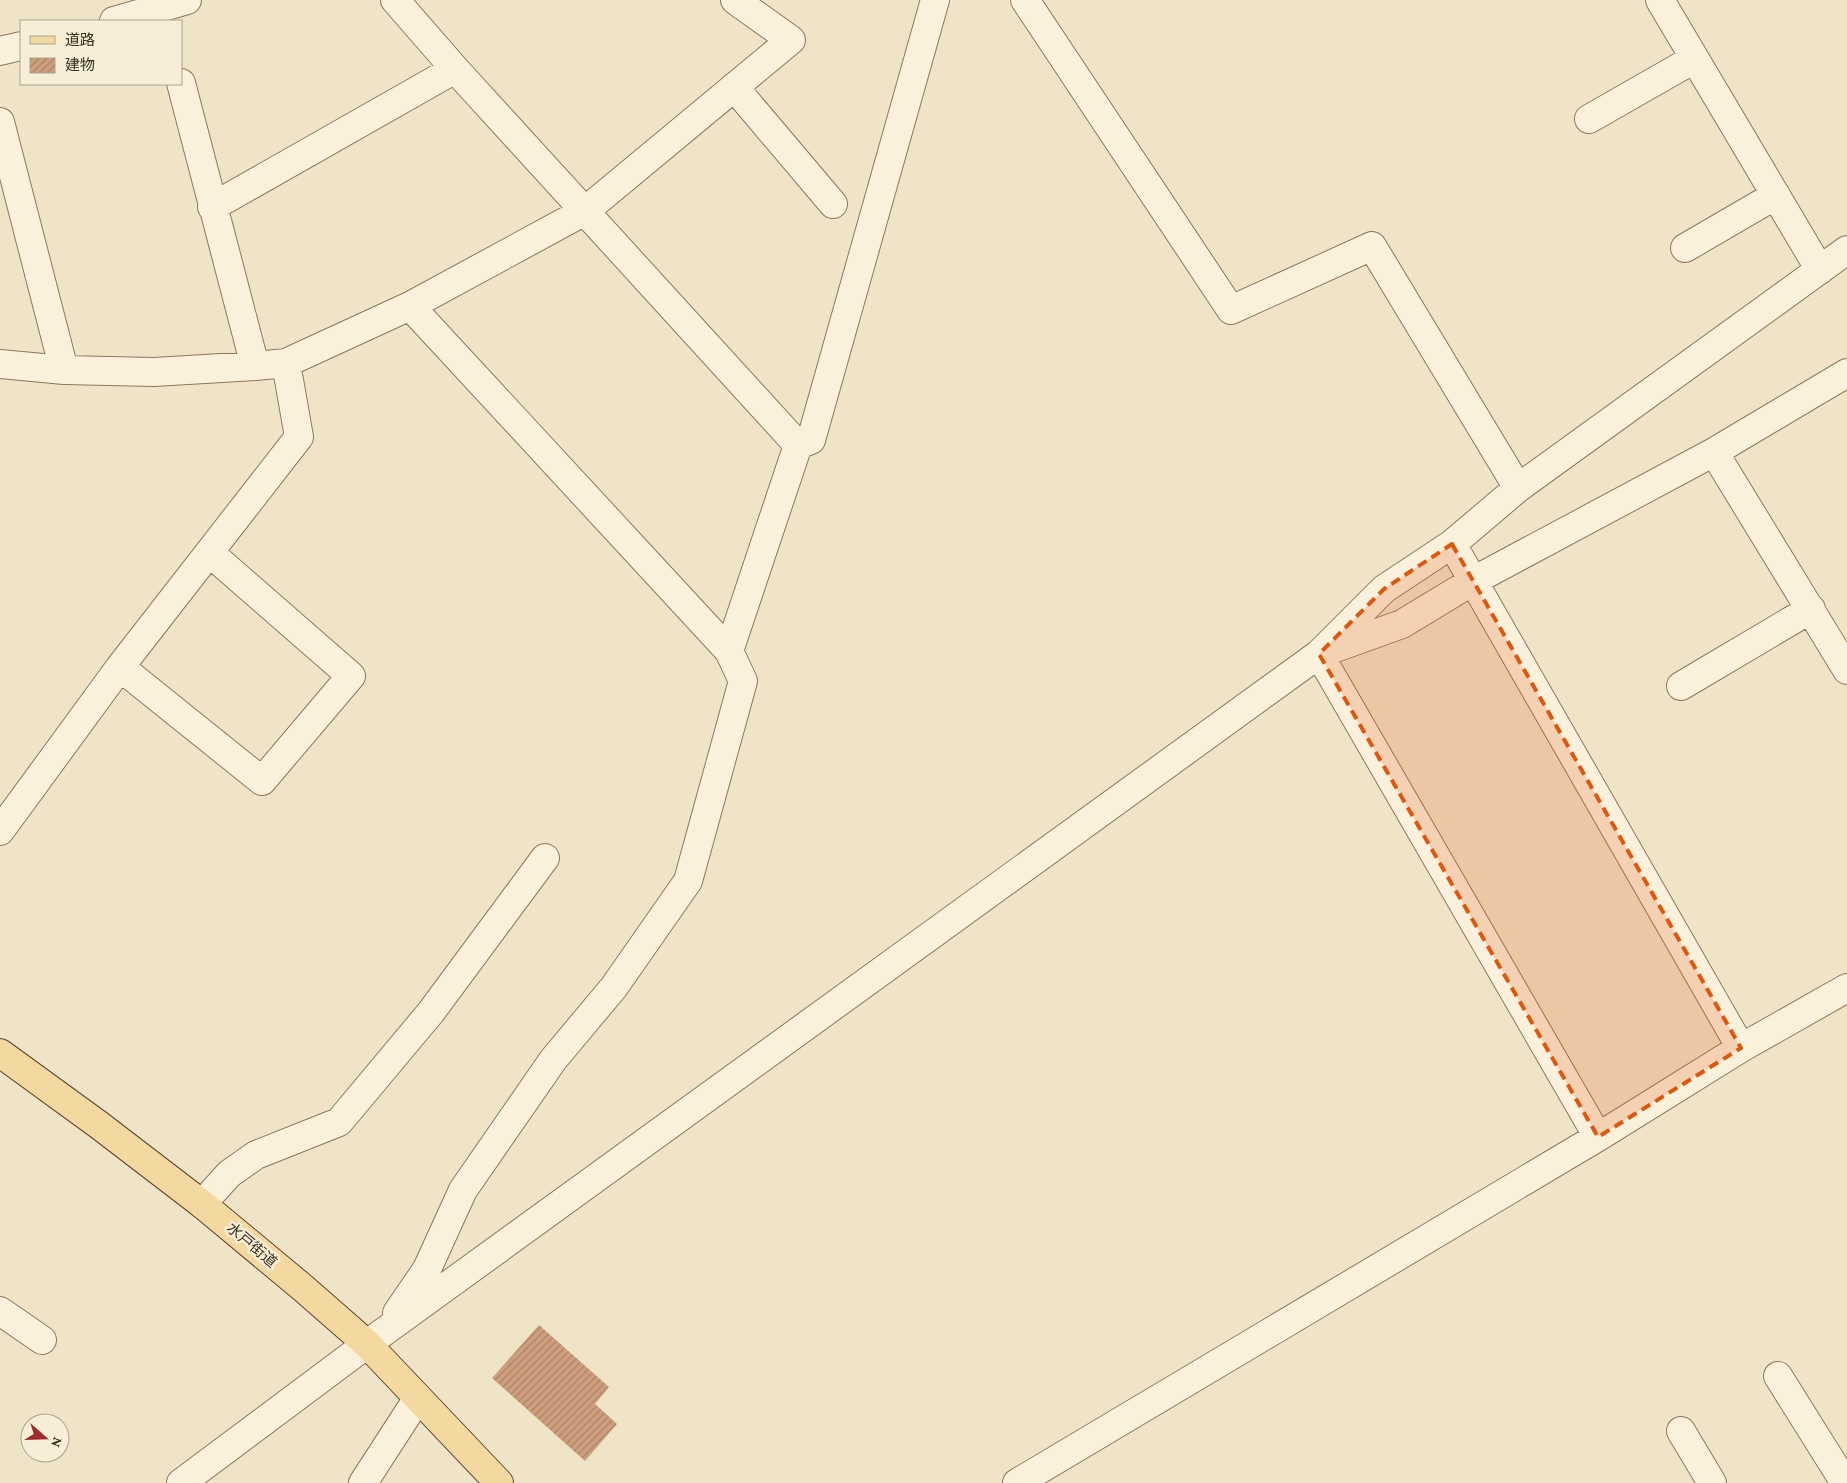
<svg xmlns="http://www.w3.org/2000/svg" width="1847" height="1483" viewBox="0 0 1847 1483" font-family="'Crimson Pro','Noto Sans JP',serif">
	<defs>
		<pattern id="building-hatch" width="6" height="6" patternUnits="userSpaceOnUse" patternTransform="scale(1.25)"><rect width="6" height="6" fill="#cf9f7d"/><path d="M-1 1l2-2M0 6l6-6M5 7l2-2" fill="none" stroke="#a98266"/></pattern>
	</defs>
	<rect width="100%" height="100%" fill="#f0e4c8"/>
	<path fill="url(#building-hatch)" d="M539,1325L609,1387L595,1404L617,1424L585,1461L492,1378Z"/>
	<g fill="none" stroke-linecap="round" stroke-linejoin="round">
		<g stroke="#8d765c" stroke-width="30">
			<path id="minor" d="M395,0L455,69L798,445
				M1025,0L1231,310L1372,246L1518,488
				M1660,0L1820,270
				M114,21L187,0
				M0,51L21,46
				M181,83L255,366
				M734,87L833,204
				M1589,119L1694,59
				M0,122L64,370
				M212,207L455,69
				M1685,248L1776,195
				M410,306L729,651L798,445
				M0,364L64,370L154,372L255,366L286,363L410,306L585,211L791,40L735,0
				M798,445L811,440L935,0
				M1714,452L1847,670
				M1452,544L1741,1048
				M1327,651L1402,624L1473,581L1714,452L1847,373
				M1319,654L1598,1137
				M120,667L262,781L351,676L210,553
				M1681,686L1811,609
				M0,831L120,667L299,437L286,363
				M202,1204L229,1174L256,1155L339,1122L431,1012L545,858
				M0,1311L42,1340
				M397,1313L427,1269L463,1190L553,1060L614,987L688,881L743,681L729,651
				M1778,1376L1845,1483
				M1681,1431L1712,1483
				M181,1483L367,1344L1319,654L1384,589L1452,544L1518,488L1847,250
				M363,1483L418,1398
				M1017,1483L1598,1137L1741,1048L1847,988"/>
		</g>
		<g stroke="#5b4430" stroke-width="30">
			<path id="major" d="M0,1053L99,1125L202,1204L303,1288L367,1344L499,1483"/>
		</g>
		<use href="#minor" stroke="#faf1dc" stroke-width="28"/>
		<use href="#major" stroke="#f3d9a0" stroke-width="28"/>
	</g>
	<path fill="#df570d" fill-opacity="0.2" stroke="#df570d" stroke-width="4" stroke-dasharray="10 6" stroke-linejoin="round" d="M1452,544L1741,1048L1598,1137L1319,654L1384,589Z"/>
	<g text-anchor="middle" stroke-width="5" stroke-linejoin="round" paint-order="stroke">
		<g font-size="15" fill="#3d2e20" stroke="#f7eed8">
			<text transform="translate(252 1245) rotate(40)" y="5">水戸街道</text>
		</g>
	</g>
	<rect x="20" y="20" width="162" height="65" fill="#f7eed8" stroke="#ada18e"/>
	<rect x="30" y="36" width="25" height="8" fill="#f3d9a0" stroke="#ada18e"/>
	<text x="65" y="45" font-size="15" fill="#3d2e20">道路</text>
	<rect x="30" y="58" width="25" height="15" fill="url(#building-hatch)" stroke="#ada18e"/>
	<text x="65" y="70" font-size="15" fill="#3d2e20">建物</text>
	<g transform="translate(45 1438) rotate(110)"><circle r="24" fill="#f7eed8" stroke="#ada18e"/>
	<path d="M0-4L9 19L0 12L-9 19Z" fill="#9e2a2b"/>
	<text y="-8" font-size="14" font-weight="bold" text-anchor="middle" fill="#3d2e20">N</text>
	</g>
</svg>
